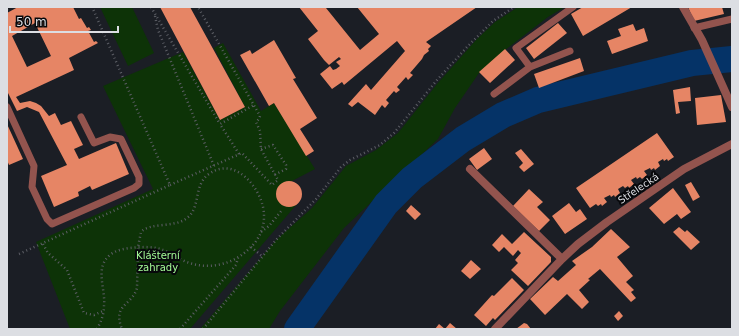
<svg xmlns="http://www.w3.org/2000/svg" width="739" height="336" viewBox="0 0 739 336" font-family="'DejaVu Sans',sans-serif">
	<rect width="100%" height="100%" fill="#1b1e25"/>
	<path fill="#0d3307" d="M100,7H132L154,53L128,66Z
		M518,7H565L548,17L505,50L479,73L455,108L438,139L344,228L280,311L269,329H200L276,240L312,208L346,166L376,150L398,133L437,84L476,40L495,22Z
		M223,43L261,111L274,103L315,169L292,181L285,182C275,187 274,197 282,204L291,206L297,204L190,329H70L36,242L153,189L103,86L183,52L220,120L245,107L214,48Z"/>
	<path fill="#053367" d="M732,50V62L692,63Z"/>
	<g fill="none" stroke-linecap="round" stroke-linejoin="round">
		<path stroke="#053367" stroke-width="26" d="M297,329L386,204L412,178L463,139L503,115L538,100L692,63L732,59"/>
	</g>
	<path fill="#e68565" fill-rule="evenodd" d="M18,7H73L79,19L81,18L87,28L89,27L91,30L88,31L94,42L96,41L98,43L69,58L74,70L16,97L20,103L30,101L36,103L41,106L49,116L55,113L61,125L71,121L83,145L74,149L79,159L116,143L129,174L92,190L90,186L78,192L79,196L54,207L41,176L67,165L39,112L27,107L17,111L7,91V13ZM35,23L51,56L27,67L12,36Z
		M160,7H190L245,107L220,120Z
		M299,7H327L326,8L360,50L379,34L357,7H477L426,42L431,46L428,49L429,51L424,55L422,59L410,73L413,75L408,80L406,77L397,87L400,90L396,93L394,91L386,100L389,103L385,108L382,105L375,115L358,102L352,107L348,104L366,84L371,90L405,51L397,41L344,85L342,82L332,89L320,74L330,66L333,70L336,69L340,66L336,62L341,59L339,57L329,65L324,60L308,39L318,31Z
		M583,7H632L583,36L571,14Z
		M688,7H722L724,14L694,21Z
		M558,23L567,33L534,59L526,48Z
		M633,24L636,31L644,28L648,41L612,54L607,41L621,36L618,29Z
		M274,40L296,78L293,79L317,118L300,129L314,151L306,156L274,103L269,106L240,55L250,50L252,54Z
		M505,49L515,60L490,83L479,72Z
		M580,58L584,71L539,88L534,74Z
		M690,87L691,101L678,102L680,113L676,114L673,90Z
		M721,95L726,122L697,125L695,98Z
		M7,124L23,159L9,165L7,160Z
		M657,133L674,157L668,161L667,159L664,161L663,159L658,162L660,166L655,170L654,168L651,170L650,168L644,171L647,175L642,179L640,177L637,179L636,177L631,180L634,184L629,188L628,186L625,188L623,186L618,189L620,193L615,197L614,195L611,197L610,195L604,198L607,202L602,206L601,204L598,206L596,204L590,208L576,188Z
		M484,148L492,159L477,170L469,159Z
		M521,149L534,164L524,172L519,167L523,163L515,153Z
		M276 194a13 13 0 1 1 26 0a13 13 0 1 1-26 0Z
		M691,182L700,197L693,201L685,185Z
		M673,188L691,212L681,219L677,214L664,224L649,208Z
		M529,189L543,202L537,207L550,220L539,231L513,206Z
		M569,203L576,212L580,209L587,219L565,234L552,216Z
		M411,205L421,214L415,220L406,211Z
		M679,227L685,232L687,230L700,242L691,250L673,232Z
		M611,229L630,247L617,257L633,276L626,282L634,290L631,292L636,298L631,302L600,269L588,279L590,280L579,290L589,302L582,309L567,294L545,315L530,299L553,277L558,281L576,265L572,261L592,247Z
		M524,232L551,257V262L528,286L511,270L518,263L515,260L521,253L518,250L513,256L504,247L499,252L492,245L502,234L512,244Z
		M471,260L481,269L470,279L461,271Z
		M512,278L524,290L495,320L493,318L486,326L474,315L492,295L494,296Z
		M619,311L623,316L618,321L614,316Z
		M450,323L457,329H435L439,324L445,329Z
		M524,323L527,324L531,329H516Z"/>
	<g fill="none" stroke-linecap="round" stroke-linejoin="round">
		<path stroke="#5c5e65" stroke-width="2.5" stroke-dasharray="1 3" stroke-linecap="butt" d="M151,7L220,124
			M7,9L10,7
			M155,16L158,30L214,166
			M261,149L273,145L286,165V169L274,175
			M239,154L220,124L254,105
			M170,185L242,153L272,185L278,180L261,149L260,131L256,122L259,119L260,116L198,7
			M261,232L269,226L282,210
			M43,244L48,253L67,270L84,313L94,315L103,311
			M251,247L262,256
			M19,254L170,185L93,9L94,7
			M97,329C101,322 104,314 104,306C106,289 94,268 110,255C116,250 123,249 130,248C141,247 153,246 163,250C170,252 176,257 182,260C205,271 231,266 249,249C258,241 264,229 264,217C265,192 236,154 209,174C193,185 201,208 187,218C175,228 150,222 141,232L138,247L137,288C132,306 112,304 122,329
			M180,329L236,265L238,258
			M203,329L276,240L316,199L341,167L350,160L380,145L394,133L437,80L468,46L493,21L514,7"/>
		<path stroke="#93544e" stroke-width="7" d="M694,28L732,19
			M570,51L530,67L516,48L573,7
			M494,94L530,67
			M7,107L34,166L32,187L47,219L52,224L134,188L139,184V177L121,139L110,137L94,143L81,117"/>
		<path stroke="#93544e" stroke-width="8" d="M683,7L702,40L732,107
			M470,169L562,259
			M495,329L562,259L578,244L607,222L684,169L732,144"/>
	</g>
	<g text-anchor="middle" stroke-width="4" stroke-linejoin="round" paint-order="stroke">
		<g font-size="10" fill="#dcdee3" stroke="#07080b">
			<text transform="translate(638 188) rotate(-34)" y="4">Střelecká</text>
		</g>
		<g font-size="10" fill="#a4fb96" stroke="#07080b">
			<text x="158" y="259">Klášterní<tspan x="158" dy="12">zahrady</tspan></text>
		</g>
	</g>
	<rect width="739" height="336" fill="none" stroke="#dcdee3" stroke-width="16"/>
	<path d="M10 26v6h108v-6" fill="none" stroke="#dcdee3" stroke-width="2"/>
	<text x="16" y="26" font-size="12" fill="#dcdee3" stroke="#07080b" stroke-width="3" paint-order="stroke">50 m</text>
</svg>
